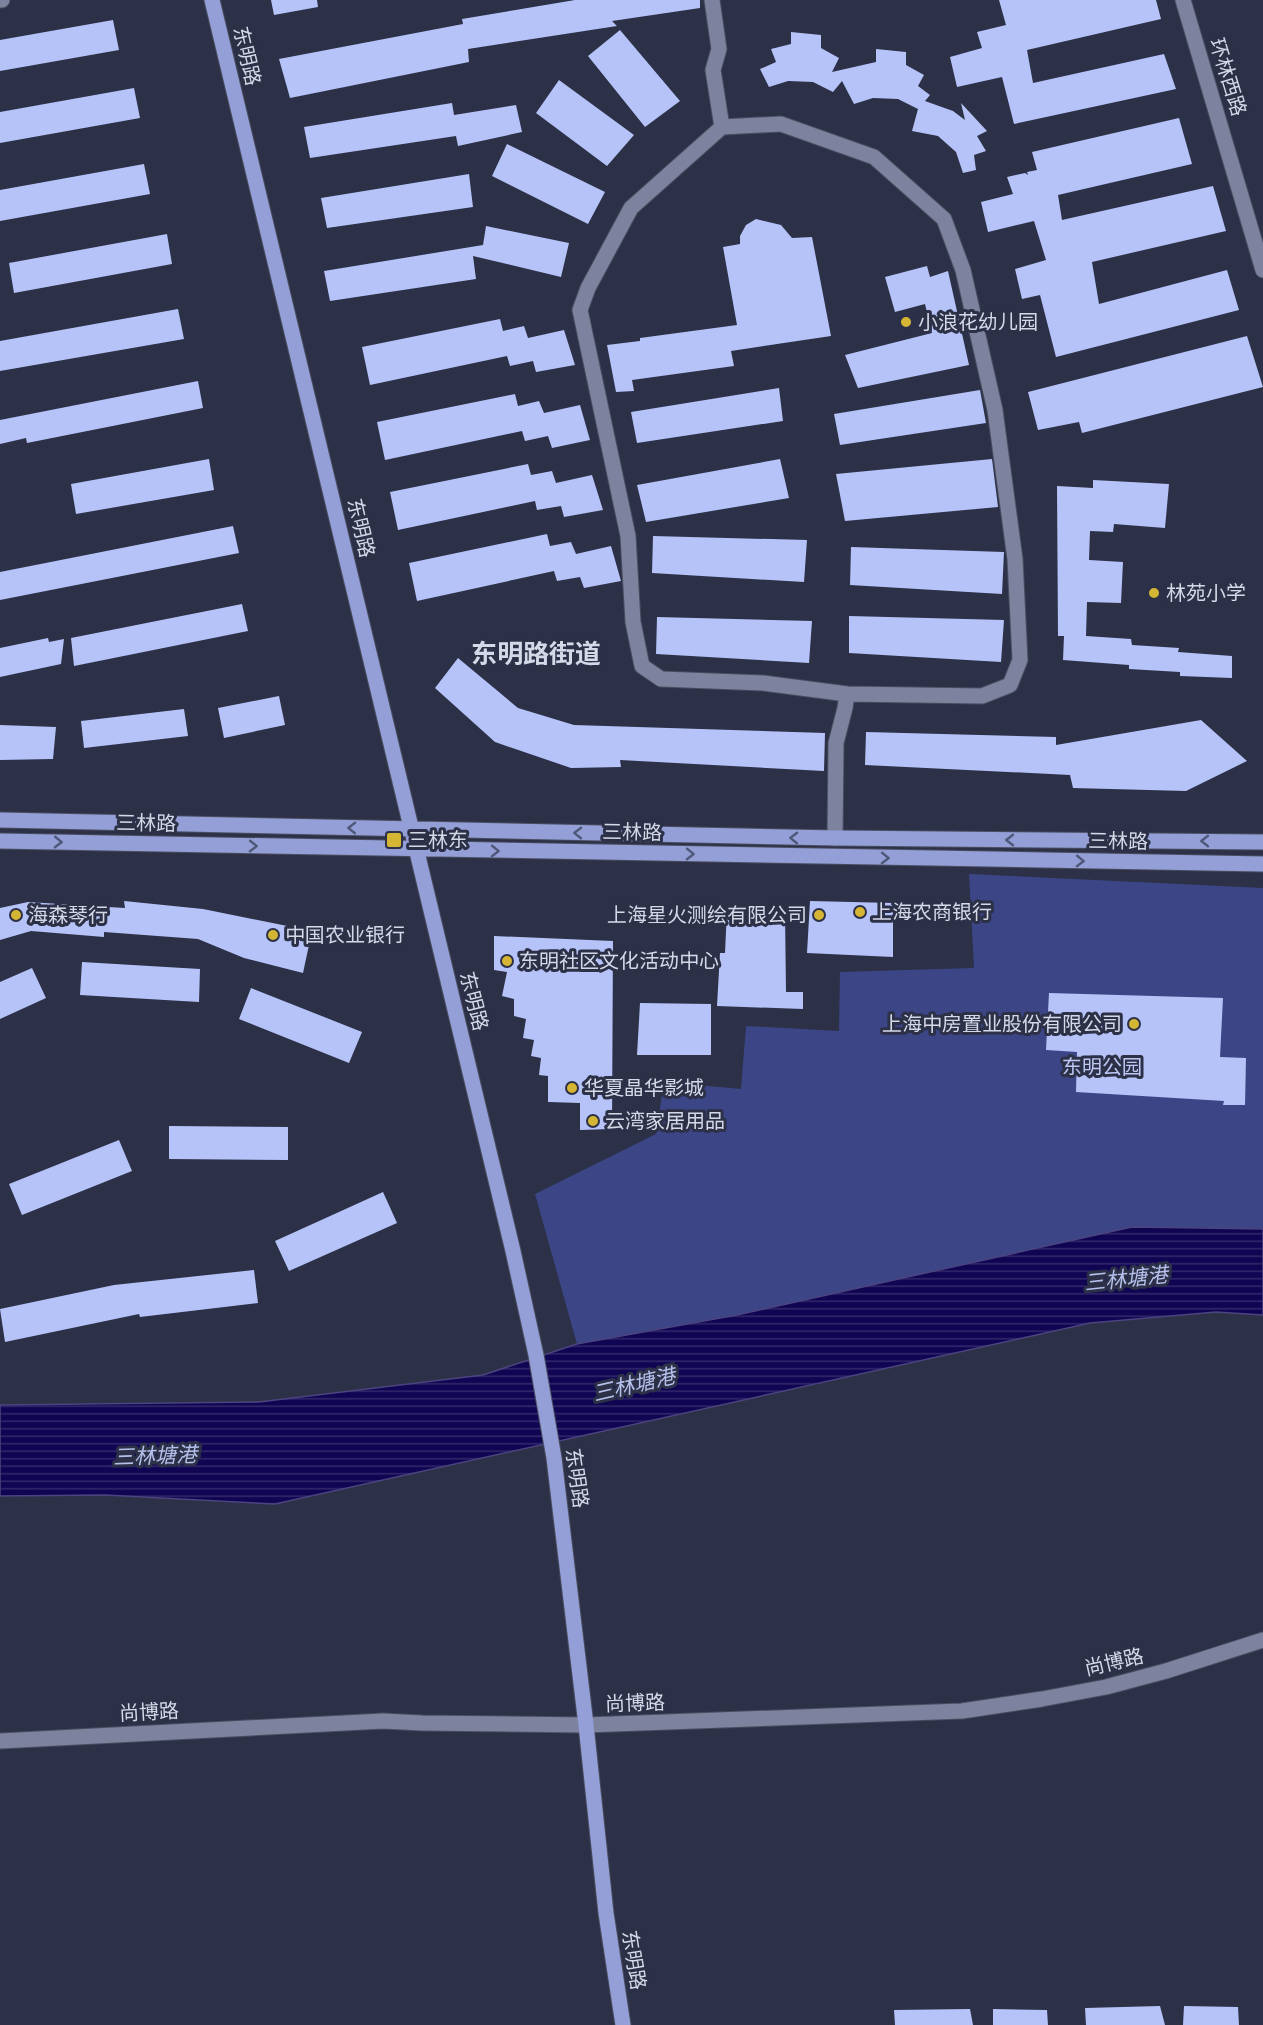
<svg xmlns="http://www.w3.org/2000/svg" width="1263" height="2025" viewBox="0 0 1263 2025" font-family="'PT Sans','Noto Sans SC',sans-serif">
	<defs>
		<pattern id="water-rules" width="6" height="5" patternUnits="userSpaceOnUse" patternTransform="scale(1.5)"><rect width="6" height="5" fill="#100553"/><path d="M0 2.5h6" fill="none" stroke="#32296c"/></pattern>
	</defs>
	<rect width="100%" height="100%" fill="#2c3148"/>
	<path fill="#3c4687" d="M969,874L1263,888V1229L1132,1228L737,1315L577,1344L535,1194L656,1134L664,1082L741,1089L746,1026L839,1031L840,972L974,968Z"/>
	<path fill="url(#water-rules)" stroke="#4b447f" stroke-width="1.5" d="M1132,1227L1263,1229V1315L1216,1312L1090,1323L275,1504L105,1495L0,1496V1405L259,1402L483,1375L577,1344L737,1315Z"/>
	<path fill="#b6c3f8" d="M271,0H317L318,7L274,15Z
		M575,0H700V8L612,21L617,26L468,49L469,62L290,98L279,59L463,24L462,19Z
		M999,0H1156L1161,19L1027,50L1033,83L1164,54L1176,89L1014,124L1002,77L957,87L950,57L982,48L977,32L1006,25Z
		M113,20L119,50L0,71V40Z
		M620,30L680,101L645,127L588,56Z
		M791,32L821,35V48L839,58L832,72L876,62V49L906,52V65L924,75L918,86L930,95L925,101L953,111L965,120L961,103L987,131L977,136L986,151L974,155L976,170L963,173L956,152L938,136L912,131L918,109L898,99L873,98L854,104L842,81L833,92L813,82L788,81L769,87L760,69L776,62L771,49L791,44Z
		M559,80L634,135L607,166L536,113Z
		M134,88L140,118L0,143V112Z
		M452,103L454,115L516,105L522,132L458,146L456,136L310,158L304,127Z
		M1179,118L1192,164L1058,195L1062,220L1213,186L1226,231L1092,262L1099,304L1227,270L1239,310L1056,357L1040,295L1022,299L1015,269L1046,260L1034,221L988,232L981,202L1013,194L1007,177L1025,173L1028,175L1027,172L1037,170L1032,152Z
		M507,144L605,192L588,224L492,176Z
		M144,164L150,194L0,221V190Z
		M469,174L473,207L327,228L321,198Z
		M756,219L781,225L792,238L812,237L831,336L731,351L734,366L632,380L634,391L616,392L607,345L640,341V338L737,325L723,247L740,244V236L746,225Z
		M486,226L569,243L561,277L473,256L476,279L330,301L324,271L483,245Z
		M167,234L172,264L14,293L9,263Z
		M927,266L930,277L948,271L969,365L858,388L845,355L932,333L925,304L895,312L885,277Z
		M178,309L184,339L0,371V341Z
		M500,319L503,331L524,326L528,338L564,330L575,365L536,372L533,361L510,366L507,356L370,385L362,347Z
		M1247,336L1263,387L1082,433L1079,422L1038,430L1028,392Z
		M198,381L203,408L27,443L26,438L0,444V420Z
		M779,388L783,421L637,443L631,412Z
		M980,390L986,423L840,445L834,414Z
		M515,394L518,406L539,401L544,413L580,405L590,440L552,448L548,436L525,441L522,431L385,460L377,422Z
		M209,459L214,490L76,514L71,484Z
		M780,459L789,498L646,522L637,485Z
		M992,459L998,507L845,521L836,474Z
		M528,464L531,475L552,471L556,483L592,475L603,510L564,517L561,506L537,510L535,501L398,530L390,492Z
		M1093,480L1169,484L1165,528L1114,524L1113,532L1090,531L1089,560L1123,562L1121,603L1087,602L1086,636L1131,639L1132,645L1179,648L1178,652L1232,656V678L1180,676V672L1129,669V665L1063,660L1064,636H1058L1057,486L1093,488Z
		M233,526L239,553L0,600V572Z
		M547,534L550,546L571,542L576,554L611,546L621,581L584,588L580,577L557,581L554,571L417,601L409,563Z
		M653,536L807,540L804,582L652,573Z
		M851,547L1004,552L1002,594L850,585Z
		M242,604L248,631L74,666L71,638Z
		M849,616L1004,620L1001,662L849,653Z
		M657,617L812,621L809,663L656,654Z
		M48,638L49,642L64,639L61,664L0,677V648Z
		M458,658L518,708L574,725L825,733L824,771L620,760L621,767L571,768L495,742L435,688Z
		M279,696L285,725L224,738L218,708Z
		M184,709L188,736L84,748L81,721Z
		M1201,720L1247,761L1186,791L1073,788L1070,775L865,765L866,732L1056,737V745Z
		M0,725L56,727L53,759L0,760Z
		M124,901L203,909L312,931L303,973L244,958L198,939L104,932V937L31,931L0,940V908L28,902L125,908Z
		M810,901L893,903V957L807,953Z
		M727,909L785,912L786,992H803V1009L717,1006L720,953H725Z
		M494,936L613,941L612,1129L580,1130V1103L548,1102V1076L539,1075L541,1058L531,1056L534,1040L523,1038L526,1019L514,1016V999L502,996L507,972L494,970Z
		M82,962L200,969L199,1002L80,995Z
		M32,968L46,998L0,1019V982Z
		M251,988L362,1032L349,1063L239,1019Z
		M1049,993L1223,998L1220,1057L1246,1058L1245,1105H1223L1224,1101L1076,1092L1077,1052L1046,1050Z
		M640,1003L711,1004V1055H637Z
		M169,1126L288,1127V1160L169,1159Z
		M119,1140L132,1171L22,1215L9,1184Z
		M383,1192L397,1223L289,1271L275,1241Z
		M254,1270L258,1303L140,1317L139,1314L5,1342L0,1309L114,1285Z
		M1160,2006L1165,2025H1086L1085,2008Z
		M1184,2006L1238,2007L1239,2025H1183Z
		M970,2009L973,2025H895L894,2010Z
		M993,2009L1047,2010L1048,2025H993Z"/>
	<g fill="none" stroke-linecap="round" stroke-linejoin="round">
		<g stroke="#4a4e61" stroke-width="17">
			<path id="minor" d="M0,0H2
				M712,0L719,49L713,70L722,127
				M1183,0L1263,270
				M835,838L836,743L845,708L847,694L982,696L1010,685L1020,660L1015,559L995,410L963,270L944,219L874,157L781,124L722,127L631,208L588,288L580,310L628,536L633,622L642,666L661,679L763,683L847,694
				M0,1741L383,1721L422,1723L586,1725L962,1711L1042,1699L1106,1687L1166,1671L1263,1640"/>
		</g>
		<g stroke="#4a4e61" stroke-width="17">
			<path id="major" d="M212,0L513,1251L536,1355L554,1458L586,1725L606,1913L623,2025
				M0,820L835,838L1263,842
				M0,841L1263,864"/>
		</g>
		<use href="#minor" stroke="#7d839e" stroke-width="15"/>
		<use href="#major" stroke="#939fd6" stroke-width="15"/>
	</g>
	<defs><path id="oneway-chevron" d="M-2-3.5L2.5 0L-2 3.5" fill="none" stroke-width="1.6" stroke-linecap="round" stroke-linejoin="round" transform="scale(1.5)"/></defs>
	<g stroke="#50587a">
		<use href="#oneway-chevron" transform="translate(352 828) rotate(-179)"/>
		<use href="#oneway-chevron" transform="translate(578 833) rotate(-179)"/>
		<use href="#oneway-chevron" transform="translate(794 838) rotate(-179)"/>
		<use href="#oneway-chevron" transform="translate(1010 840) rotate(-180)"/>
		<use href="#oneway-chevron" transform="translate(1205 841) rotate(-180)"/>
		<use href="#oneway-chevron" transform="translate(58 842) rotate(1)"/>
		<use href="#oneway-chevron" transform="translate(253 846) rotate(1)"/>
		<use href="#oneway-chevron" transform="translate(495 851) rotate(1)"/>
		<use href="#oneway-chevron" transform="translate(690 854) rotate(1)"/>
		<use href="#oneway-chevron" transform="translate(885 858) rotate(1)"/>
		<use href="#oneway-chevron" transform="translate(1080 861) rotate(1)"/>
	</g>
	<g fill="#d5b534" stroke="#2c3148" stroke-width="2">
		<circle cx="906" cy="322" r="6"/>
		<circle cx="1154" cy="593" r="6"/>
		<rect x="386" y="832" width="16" height="16" rx="3"/>
		<circle cx="860" cy="912" r="6"/>
		<circle cx="16" cy="915" r="6"/>
		<circle cx="819" cy="915" r="6"/>
		<circle cx="273" cy="935" r="6"/>
		<circle cx="507" cy="961" r="6"/>
		<circle cx="1134" cy="1024" r="6"/>
		<circle cx="572" cy="1088" r="6"/>
		<circle cx="593" cy="1121" r="6"/>
	</g>
	<g text-anchor="middle" stroke-width="6" stroke-linejoin="round" paint-order="stroke">
		<g font-size="20" fill="#d4d8e7" stroke="#2c3148">
			<text transform="translate(247 56) rotate(77)" y="7">东明路</text>
			<text transform="translate(1228 77) rotate(73)" y="7">环林西路</text>
			<text transform="translate(361 528) rotate(77)" y="7">东明路</text>
			<text transform="translate(146 823) rotate(1)" y="7">三林路</text>
			<text transform="translate(632 832) rotate(1)" y="7">三林路</text>
			<text transform="translate(1118 841) rotate(1)" y="7">三林路</text>
			<text transform="translate(474 1001) rotate(76)" y="7">东明路</text>
			<text transform="translate(577 1478) rotate(82)" y="7">东明路</text>
			<text transform="translate(1114 1662) rotate(-13)" y="7">尚博路</text>
			<text transform="translate(635 1703) rotate(-2)" y="7">尚博路</text>
			<text transform="translate(149 1712) rotate(-3)" y="7">尚博路</text>
			<text transform="translate(634 1960) rotate(81)" y="7">东明路</text>
		</g>
		<g font-size="20" fill="#d4d8e7" stroke="#2c3148" text-anchor="start">
			<text x="918" y="329">小浪花幼儿园</text>
			<text x="1166" y="600">林苑小学</text>
			<text x="408" y="847">三林东</text>
			<text x="872" y="919">上海农商银行</text>
			<text x="28" y="922">海森琴行</text>
			<text x="807" y="922" text-anchor="end">上海星火测绘有限公司</text>
			<text x="285" y="942">中国农业银行</text>
			<text x="519" y="968">东明社区文化活动中心</text>
			<text x="1122" y="1031" text-anchor="end">上海中房置业股份有限公司</text>
			<text x="584" y="1095">华夏晶华影城</text>
			<text x="605" y="1128">云湾家居用品</text>
		</g>
		<g font-size="20" fill="#bcc7f3" stroke="#2c3148">
			<text x="1102" y="1074">东明公园</text>
		</g>
		<g font-size="21" font-style="italic" fill="#b5c0eb" stroke="#2c3148">
			<text transform="translate(1126 1279) rotate(-6)" y="7">三林塘港</text>
			<text transform="translate(634 1385) rotate(-13)" y="7">三林塘港</text>
			<text transform="translate(155 1456) rotate(-2)" y="7">三林塘港</text>
		</g>
		<g font-size="26" font-weight="bold" fill="#d4d8e7" stroke="#2c3148">
			<text x="536" y="663">东明路街道</text>
		</g>
	</g>
</svg>
